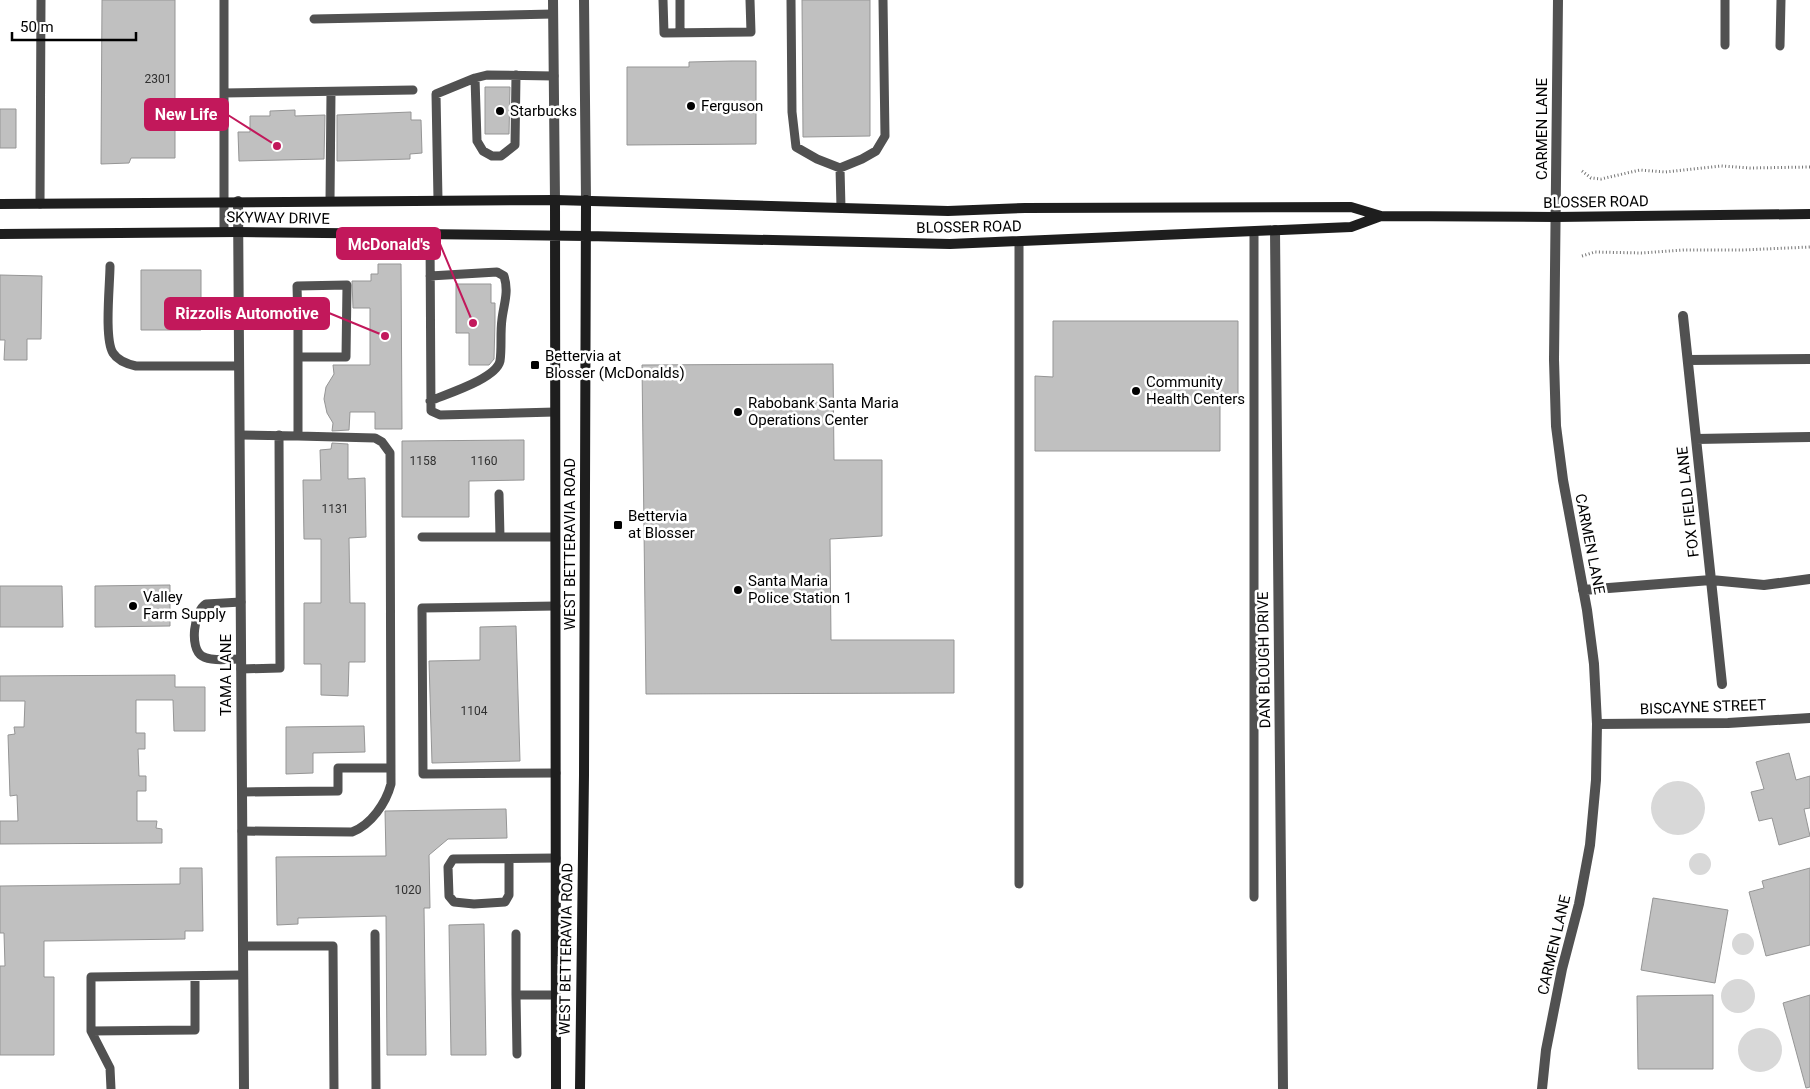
<svg xmlns="http://www.w3.org/2000/svg" width="1810" height="1089" viewBox="0 0 1810 1089" font-family="Roboto,sans-serif">
	<rect width="100%" height="100%" fill="#fff"/>
	<path fill="#d8d8d8" d="M1651 808a27 27 0 1 1 54 0a27 27 0 1 1-54 0Z
		M1689 864a11 11 0 1 1 22 0a11 11 0 1 1-22 0Z
		M1732 944a11 11 0 1 1 22 0a11 11 0 1 1-22 0Z
		M1721 996a17 17 0 1 1 34 0a17 17 0 1 1-34 0Z
		M1738 1050a22 22 0 1 1 44 0a22 22 0 1 1-44 0Z"/>
	<path fill="#c0c0c0" stroke="#959595" d="M102,0H175V158H131L129,163L101,164Z
		M802,0H870V136L803,137Z
		M732,61H756V144L627,145V67H689V62Z
		M485,87H510L509,134H485Z
		M0,109H16V148H0Z
		M295,110V116L325,115L324,159L239,161L238,132H250V116H270V111Z
		M411,112V120H421L422,153L410,154V159L337,161V115Z
		M378,264H401L402,429H375V412H350L349,430L332,431L333,423L327,413L324,399L326,387L334,374L333,365H370V308H353L352,281H371V274H378Z
		M141,270H201V330H141Z
		M0,275L42,276L41,339H27V360H4L5,340H0Z
		M456,284H491V303H495V322L494,359L489,365H469V333H456Z
		M1053,321H1238V405H1220V451H1035V376L1053,377Z
		M833,364L834,460H882V536L830,539L831,640H954V693L646,694L642,365Z
		M524,440V480L469,481V517H402V441Z
		M332,443L348,444V479L365,478L366,537L349,538L350,603H365V662H349L348,696L321,695V664H304V603H321V539H304L303,480H321L320,450L331,449Z
		M170,585V626L95,627V586Z
		M0,586H62L63,627H0Z
		M516,626L520,761L432,763L429,661L480,660V627Z
		M175,675V687H205V731H174L173,700H136V733H145V749H138L139,776H146V791H137V821H157L156,828L162,829V843L0,844V821H18L17,795L10,796L8,735L15,734L14,727H24L25,701H0V676Z
		M364,726L365,752L313,753V773L286,774V727Z
		M1789,753L1796,780L1810,776V808L1804,809L1810,836L1779,845L1772,818L1759,821L1751,792L1764,789L1756,762Z
		M506,809L507,838L448,839L429,855L430,908H424L426,1055H387L386,916L298,918V924L277,925L276,857L386,856L385,811Z
		M180,868H202L203,931H185V939L44,941V977H54V1055H0V966H5L4,933H0V886L180,884Z
		M1810,868V945L1766,956L1749,892L1764,888L1762,881Z
		M1653,898L1728,910L1715,983L1641,970Z
		M484,924L486,1055H451L449,925Z
		M1713,995V1069H1638L1637,996Z
		M1810,995V1087L1806,1088L1783,1003Z"/>
	<g fill="none" stroke-linecap="round" stroke-linejoin="round">
		<path stroke="#737373" stroke-width="3" stroke-dasharray="1 2.5" stroke-linecap="butt" d="M1582,171L1591,178L1601,179L1640,170L1665,172L1721,166L1750,168L1810,167
			M1582,256L1595,252L1642,253L1684,250H1743L1810,247"/>
		<path stroke="#515151" stroke-width="9" d="M663,0L664,33L751,32L750,0
			M680,0V33
			M791,0L792,112L796,147L817,159L840,168L862,159L876,151L885,136L883,0
			M314,19L553,14
			M1725,45V0
			M1780,46L1781,0
			M475,78L477,141L483,151L492,156H501L515,145L516,75
			M224,93L413,90
			M840,168L841,208
			M438,200L436,94L475,78L487,75L554,76
			M330,201L331,92
			M40,204L41,0
			M224,232V0
			M1254,232V897
			M430,234L431,411L440,415L555,412
			M110,266C110,284 104,339 113,353C118,361 127,364 136,366H239
			M430,276L497,272L504,276C509,292 504,303 502,319C500,333 502,348 500,361C496,379 446,394 430,401
			M298,322L297,286L347,285L346,357H298
			M239,323L298,322V436L240,435
			M499,494L500,537
			M422,537H555
			M241,602L206,604C194,611 189,648 202,656C212,662 230,659 241,659
			M556,606L422,608L423,774L556,773
			M241,669L280,668L279,435
			M242,792L338,791V768H391
			M242,831L352,832C371,825 386,803 391,784L390,453L382,442L375,438L298,436
			M509,859V895L505,902L474,904L454,902L449,896L448,867L453,859L556,858
			M1019,884V242
			M375,934L376,1089
			M516,934V995
			M243,946H333L334,1089
			M195,976V1030L91,1031V977L243,975
			M91,1031L110,1068L111,1089
			M517,1054L516,995H556"/>
		<path stroke="#515151" stroke-width="10" d="M238,201L244,1089
			M1275,230L1283,1089
			M1683,316L1722,684
			M1688,360L1810,359
			M1696,439L1810,437
			M1583,590L1711,580L1764,585L1810,579
			M1597,724L1728,723L1810,718
			M1542,1089L1546,1050L1562,969L1579,904L1590,845L1596,780L1597,724L1594,664L1587,610L1563,480L1556,426L1554,360L1558,0"/>
		<path stroke="#515151" stroke-width="10" d="M553,0L555,200
			M584,0L586,200"/>
		<path stroke="#1e1e1e" stroke-width="10" d="M555,200L556,1089
			M0,204L555,200L948,211L1025,208L1351,207L1381,216L1556,217L1810,214
			M0,234L238,232L587,236L950,244L1351,227L1381,216
			M580,1089L584,775L586,200"/>
	</g>
	<g fill="#000" stroke="#fff" stroke-width="2">
		<circle cx="691" cy="106" r="5"/>
		<circle cx="500" cy="111" r="5"/>
		<rect x="530" y="360" width="10" height="10" rx="2.5"/>
		<circle cx="1136" cy="391" r="5"/>
		<circle cx="738" cy="412" r="5"/>
		<rect x="613" y="520" width="10" height="10" rx="2.5"/>
		<circle cx="738" cy="590" r="5"/>
		<circle cx="133" cy="606" r="5"/>
	</g>
	<g text-anchor="middle" stroke-width="5" stroke-linejoin="round" paint-order="stroke">
		<g font-size="12" fill="#303030">
			<text x="158" y="83">2301</text>
			<text x="423" y="465">1158</text>
			<text x="484" y="465">1160</text>
			<text x="335" y="513">1131</text>
			<text x="474" y="715">1104</text>
			<text x="408" y="894">1020</text>
		</g>
		<g font-size="15" fill="#000" stroke="#fff" text-anchor="start">
			<text x="701" y="111">Ferguson</text>
			<text x="510" y="116">Starbucks</text>
			<text x="545" y="361">Bettervia at<tspan x="545" dy="17">Blosser (McDonalds)</tspan></text>
			<text x="1146" y="387">Community<tspan x="1146" dy="17">Health Centers</tspan></text>
			<text x="748" y="408">Rabobank Santa Maria<tspan x="748" dy="17">Operations Center</tspan></text>
			<text x="628" y="521">Bettervia<tspan x="628" dy="17">at Blosser</tspan></text>
			<text x="748" y="586">Santa Maria<tspan x="748" dy="17">Police Station 1</tspan></text>
			<text x="143" y="602">Valley<tspan x="143" dy="17">Farm Supply</tspan></text>
		</g>
		<g font-size="15" fill="#000" stroke="#fff">
			<text transform="translate(1542 129) rotate(-90)" y="5">CARMEN LANE</text>
			<text transform="translate(1596 202) rotate(-1)" y="5">BLOSSER ROAD</text>
			<text transform="translate(278 218) rotate(1)" y="5">SKYWAY DRIVE</text>
			<text transform="translate(969 227) rotate(-1)" y="5">BLOSSER ROAD</text>
			<text transform="translate(1688 502) rotate(-96)" y="5">FOX FIELD LANE</text>
			<text transform="translate(570 544) rotate(-90)" y="5">WEST BETTERAVIA ROAD</text>
			<text transform="translate(1590 544) rotate(79)" y="5">CARMEN LANE</text>
			<text transform="translate(1264 660) rotate(-91)" y="5">DAN BLOUGH DRIVE</text>
			<text transform="translate(226 675) rotate(-90)" y="5">TAMA LANE</text>
			<text transform="translate(1703 707) rotate(-2)" y="5">BISCAYNE STREET</text>
			<text transform="translate(1554 945) rotate(-77)" y="5">CARMEN LANE</text>
			<text transform="translate(566 949) rotate(-89)" y="5">WEST BETTERAVIA ROAD</text>
		</g>
	</g>
	<path fill="none" stroke="#c2185b" stroke-width="2" d="M277 146L228 115M473 323L440 244M385 336L329 313"/>
	<g fill="#c2185b" stroke="#fff" stroke-width="2">
		<circle cx="277" cy="146" r="5"/>
		<circle cx="473" cy="323" r="5"/>
		<circle cx="385" cy="336" r="5"/>
	</g>
	<g fill="#c2185b" stroke="#c2185b" stroke-width="2">
		<rect x="145" y="99" width="83" height="31" rx="5"/>
		<rect x="337" y="228" width="103" height="31" rx="5"/>
		<rect x="165" y="298" width="164" height="31" rx="5"/>
	</g>
	<g font-size="16" text-anchor="middle" font-weight="bold" fill="#fff">
		<text x="186" y="120">New Life</text>
		<text x="389" y="250">McDonald's</text>
		<text x="247" y="319">Rizzolis Automotive</text>
	</g>
	<path d="M12 32v8h124v-8" fill="none" stroke="#000000" stroke-width="2.5"/>
	<text x="20" y="32" font-size="15" fill="#000000" stroke="#ffffff" stroke-width="4" paint-order="stroke">50 m</text>
</svg>
